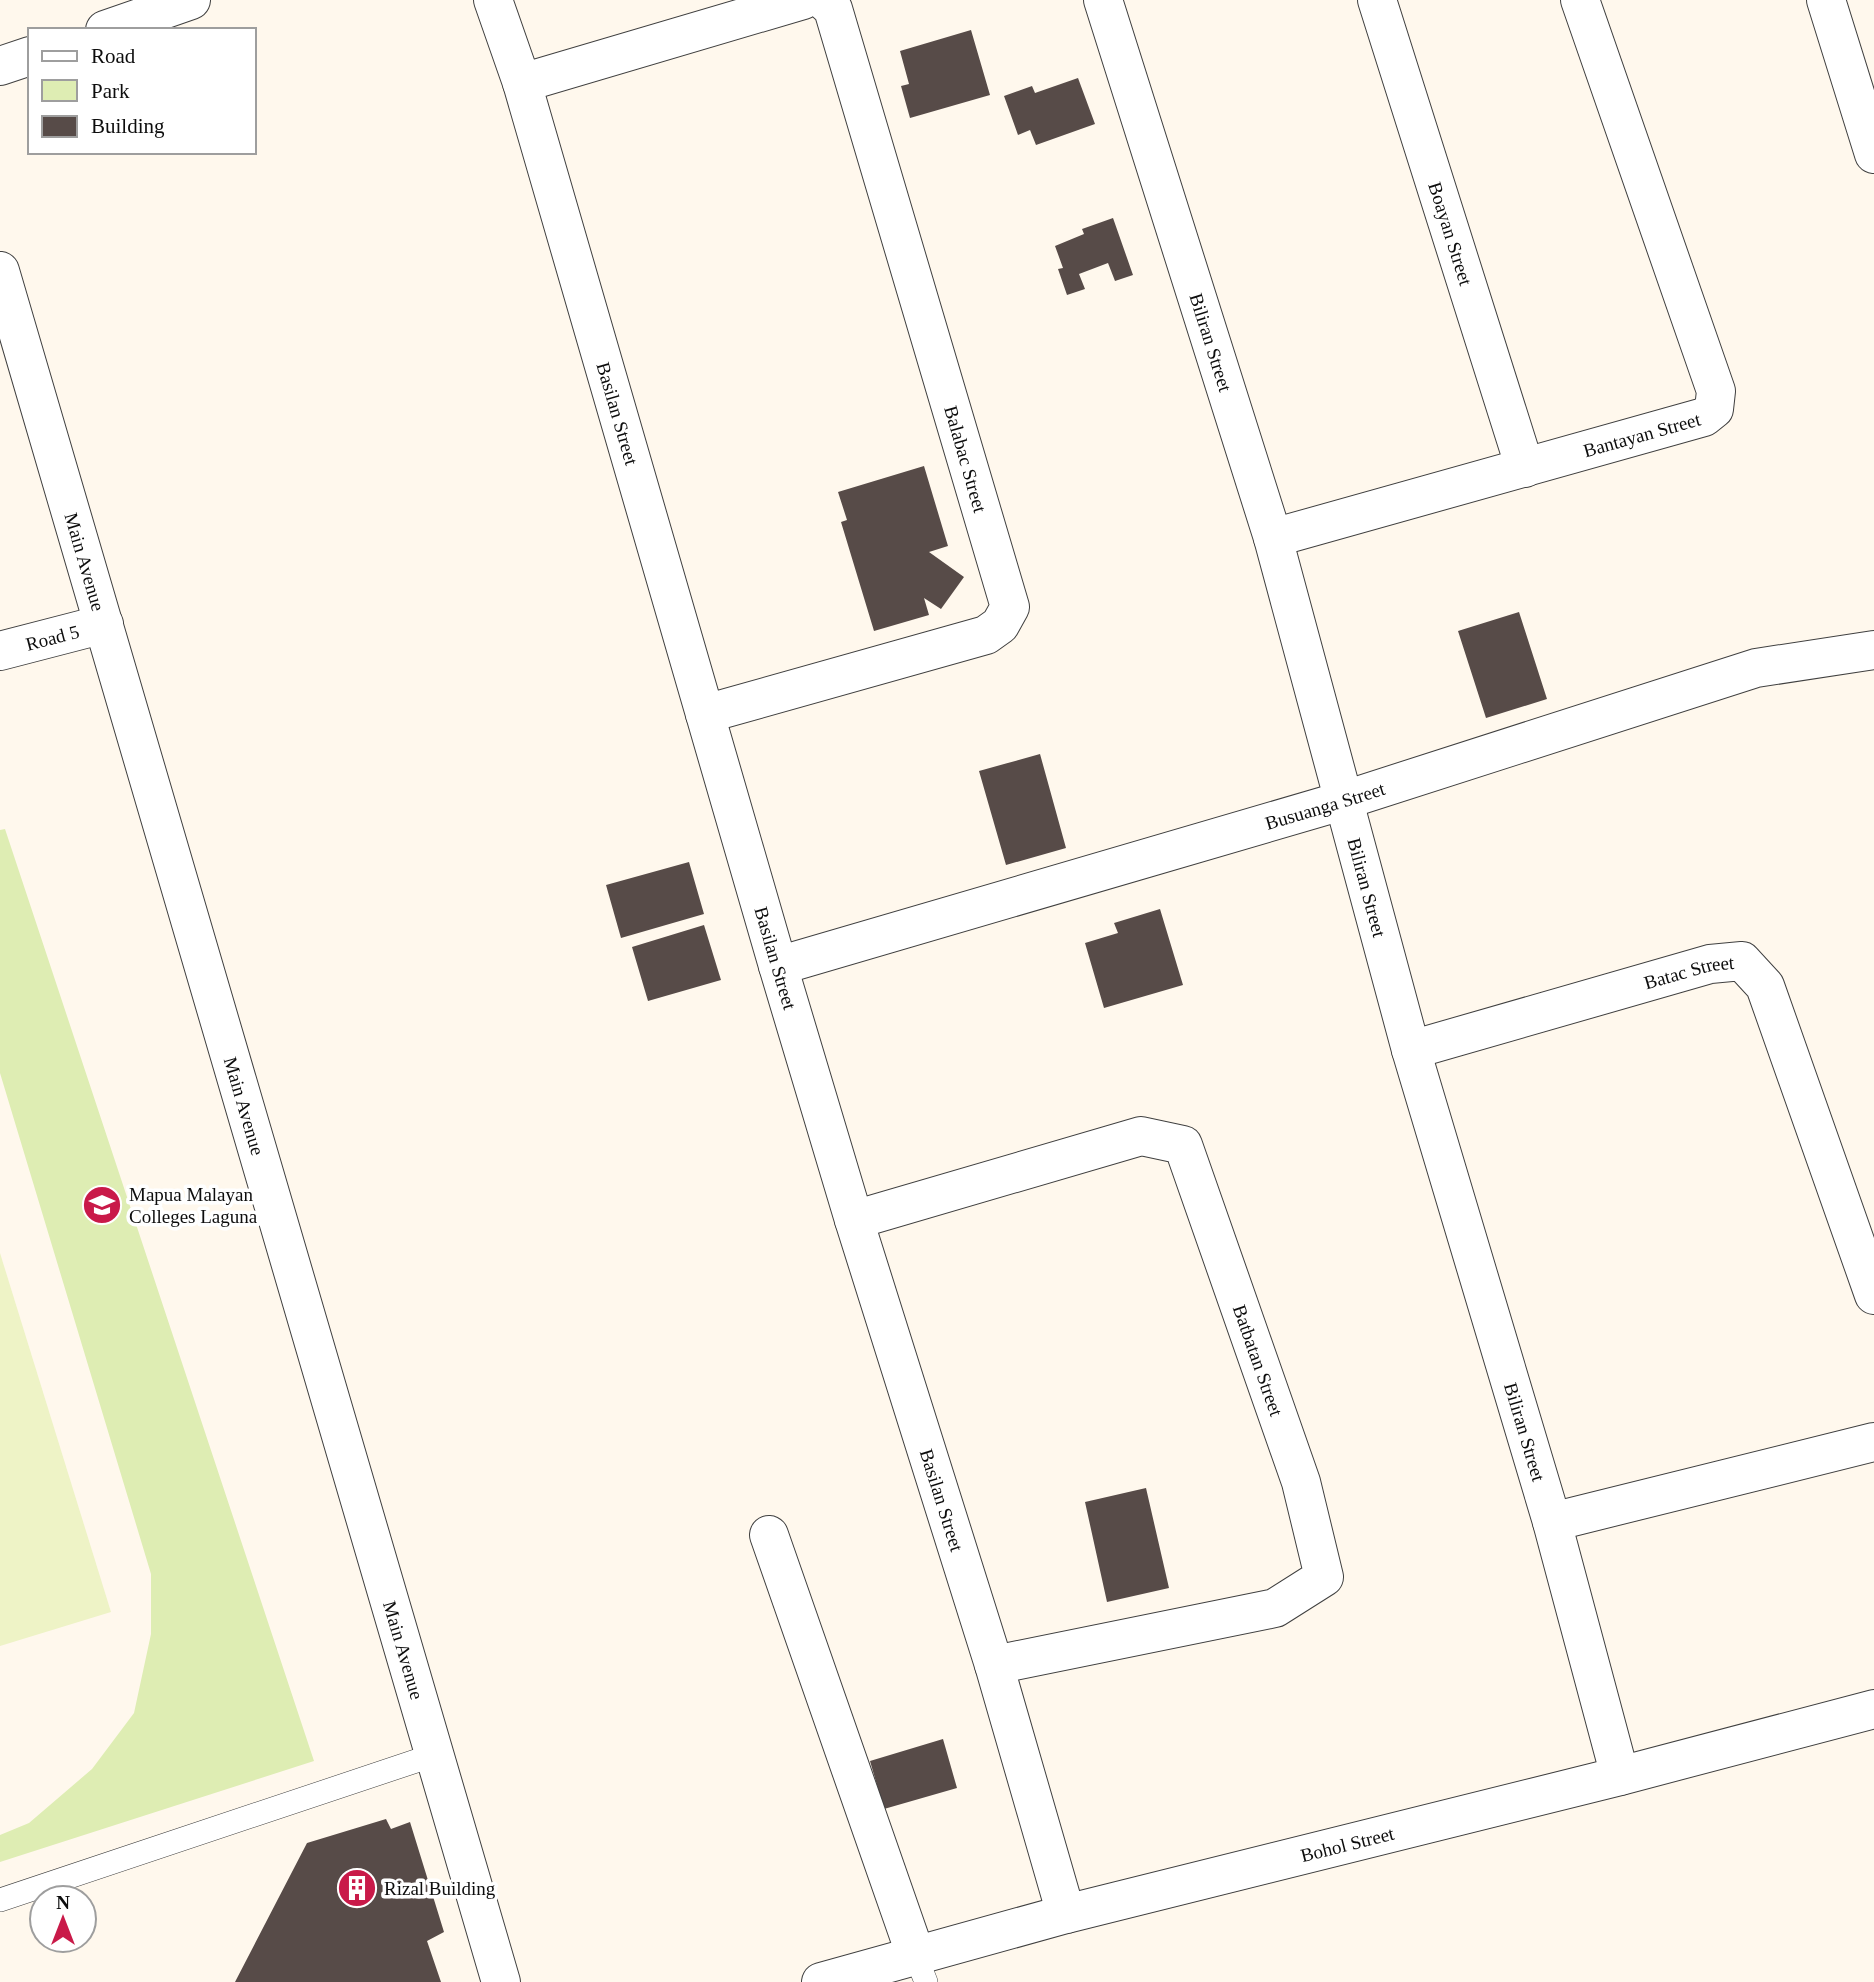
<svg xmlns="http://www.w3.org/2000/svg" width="1874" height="1982" viewBox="0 0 1874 1982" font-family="'Times New Roman',serif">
	<rect width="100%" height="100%" fill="#fff8ed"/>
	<path fill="#deedb3" d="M5,829L314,1761L0,1862V1835L29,1823L92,1769L134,1713L151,1634V1574L0,1073V830Z"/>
	<path fill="#eef3c6" d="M0,1253L111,1612L0,1646Z"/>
	<path fill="#574b48" d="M971,30L990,95L910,118L901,86L909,84L900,51Z
		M1078,78L1095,124L1036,145L1030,130L1018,135L1004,96L1032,86L1035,93Z
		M1113,218L1133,275L1115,281L1108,263L1079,274L1085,289L1067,295L1058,269L1063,268L1055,246L1084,234L1082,229Z
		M924,466L948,546L929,552L964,577L941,609L924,598L929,615L874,631L841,522L847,520L838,492Z
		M1519,612L1547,699L1486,718L1458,631Z
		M1040,754L1066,848L1006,865L979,771Z
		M689,862L704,914L621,938L606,885Z
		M1160,909L1183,985L1104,1008L1085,943L1118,933L1114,923Z
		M704,925L721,980L648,1001L632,947Z
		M1146,1488L1169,1588L1107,1602L1085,1502Z
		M943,1739L957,1788L884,1809L870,1761Z
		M386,1819L391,1829L410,1822L444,1932L427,1941L441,1982H235L307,1843Z"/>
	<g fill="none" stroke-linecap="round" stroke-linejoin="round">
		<g stroke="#404040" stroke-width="24">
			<path id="service" d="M0,1900L434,1755
				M916,1956L926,1982"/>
		</g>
		<g stroke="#404040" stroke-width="40">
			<g id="minor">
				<path id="s1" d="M493,0L522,83L778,966L854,1220L994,1665L1066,1914"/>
				<path id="s2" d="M1103,0L1273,538L1411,1050L1552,1522L1620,1776"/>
				<path id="s3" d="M1377,0L1525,468"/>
				<path d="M1826,0L1874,154"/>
				<path d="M105,30L191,0"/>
				<path d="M0,66L30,56"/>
				<path d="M522,83L803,0"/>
				<path id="s4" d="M0,271L501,1982"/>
				<path id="s5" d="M1273,538L1704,417L1714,409L1716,391L1580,0"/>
				<path id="s6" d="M0,651L104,624"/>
				<path d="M705,714L986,635L1000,625L1010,607L833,9L823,0"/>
				<path id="s7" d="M778,966L1345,800L1756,668L1874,650"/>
				<path id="s8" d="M1411,1050L1710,964L1742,961L1765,986L1874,1295"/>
				<path id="s9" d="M854,1220L1141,1136L1183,1145L1301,1482L1324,1577L1275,1608L994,1665"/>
				<path d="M1552,1522L1874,1442"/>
				<path d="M769,1535L916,1956"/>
				<path id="s10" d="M821,1982L1066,1914L1620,1776L1874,1709"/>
			</g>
		</g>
		<use href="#service" stroke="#fff" stroke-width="23"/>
		<use href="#minor" stroke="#fff" stroke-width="38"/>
	</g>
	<defs>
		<g id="university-disc" transform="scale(2.0125)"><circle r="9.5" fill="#c91a49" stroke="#fff"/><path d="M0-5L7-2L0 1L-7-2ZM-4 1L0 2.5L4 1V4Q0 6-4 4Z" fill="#fff"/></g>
		<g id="building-disc" transform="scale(2.0125)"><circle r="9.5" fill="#c91a49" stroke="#fff"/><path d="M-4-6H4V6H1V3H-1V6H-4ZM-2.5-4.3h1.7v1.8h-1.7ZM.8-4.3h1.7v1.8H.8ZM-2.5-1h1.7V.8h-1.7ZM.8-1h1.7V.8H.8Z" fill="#fff"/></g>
	</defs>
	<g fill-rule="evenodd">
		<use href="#university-disc" x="102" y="1205"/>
		<use href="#building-disc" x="357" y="1888"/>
	</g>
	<g text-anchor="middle" stroke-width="7" stroke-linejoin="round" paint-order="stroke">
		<g font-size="19" fill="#0d0d0d" stroke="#fff">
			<text dy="7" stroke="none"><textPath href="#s3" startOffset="245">Boayan Street</textPath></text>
			<text dy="7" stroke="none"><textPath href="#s2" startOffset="359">Biliran Street</textPath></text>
			<text dy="7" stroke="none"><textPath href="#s1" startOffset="432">Basilan Street</textPath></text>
			<text dy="7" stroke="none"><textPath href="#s5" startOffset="383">Bantayan Street</textPath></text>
			<text transform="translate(966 459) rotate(74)" y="7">Balabac Street</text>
			<text dy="7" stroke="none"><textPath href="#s4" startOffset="303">Main Avenue</textPath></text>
			<text dy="7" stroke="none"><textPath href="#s6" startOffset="54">Road 5</textPath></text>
			<text dy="7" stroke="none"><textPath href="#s7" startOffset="570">Busuanga Street</textPath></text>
			<text dy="7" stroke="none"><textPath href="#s2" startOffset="926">Biliran Street</textPath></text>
			<text dy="7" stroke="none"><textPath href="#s1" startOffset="999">Basilan Street</textPath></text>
			<text dy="7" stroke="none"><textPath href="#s8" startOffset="289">Batac Street</textPath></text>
			<text dy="7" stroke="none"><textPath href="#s4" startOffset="870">Main Avenue</textPath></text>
			<text dy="7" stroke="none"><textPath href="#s9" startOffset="570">Batbatan Street</textPath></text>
			<text dy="7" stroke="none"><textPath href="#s2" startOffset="1493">Biliran Street</textPath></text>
			<text dy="7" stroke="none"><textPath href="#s1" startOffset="1566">Basilan Street</textPath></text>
			<text dy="7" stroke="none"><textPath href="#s4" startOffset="1437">Main Avenue</textPath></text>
			<text dy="7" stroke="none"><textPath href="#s10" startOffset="544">Bohol Street</textPath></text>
		</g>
		<g font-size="19" fill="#0d0d0d" stroke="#fff" text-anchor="start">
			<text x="129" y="1201">Mapua Malayan<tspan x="129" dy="22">Colleges Laguna</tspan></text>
			<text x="384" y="1895">Rizal Building</text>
		</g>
	</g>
	<rect x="28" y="28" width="228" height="126" fill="#ffffff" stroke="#9e9e9e" stroke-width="2"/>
	<rect x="42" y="51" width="35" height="10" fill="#ffffff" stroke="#9e9e9e" stroke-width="2"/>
	<text x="91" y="63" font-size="21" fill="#0d0d0d">Road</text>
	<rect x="42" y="80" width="35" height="21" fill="#deedb3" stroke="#9e9e9e" stroke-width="2"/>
	<text x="91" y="98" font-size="21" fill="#0d0d0d">Park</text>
	<rect x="42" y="116" width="35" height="21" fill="#574b48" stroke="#9e9e9e" stroke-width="2"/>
	<text x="91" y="133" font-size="21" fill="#0d0d0d">Building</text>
	<g transform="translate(63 1919)"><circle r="33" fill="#ffffff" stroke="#9e9e9e" stroke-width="2"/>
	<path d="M0-5L12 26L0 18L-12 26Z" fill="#c91a49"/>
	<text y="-10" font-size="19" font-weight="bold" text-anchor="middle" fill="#0d0d0d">N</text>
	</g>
</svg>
